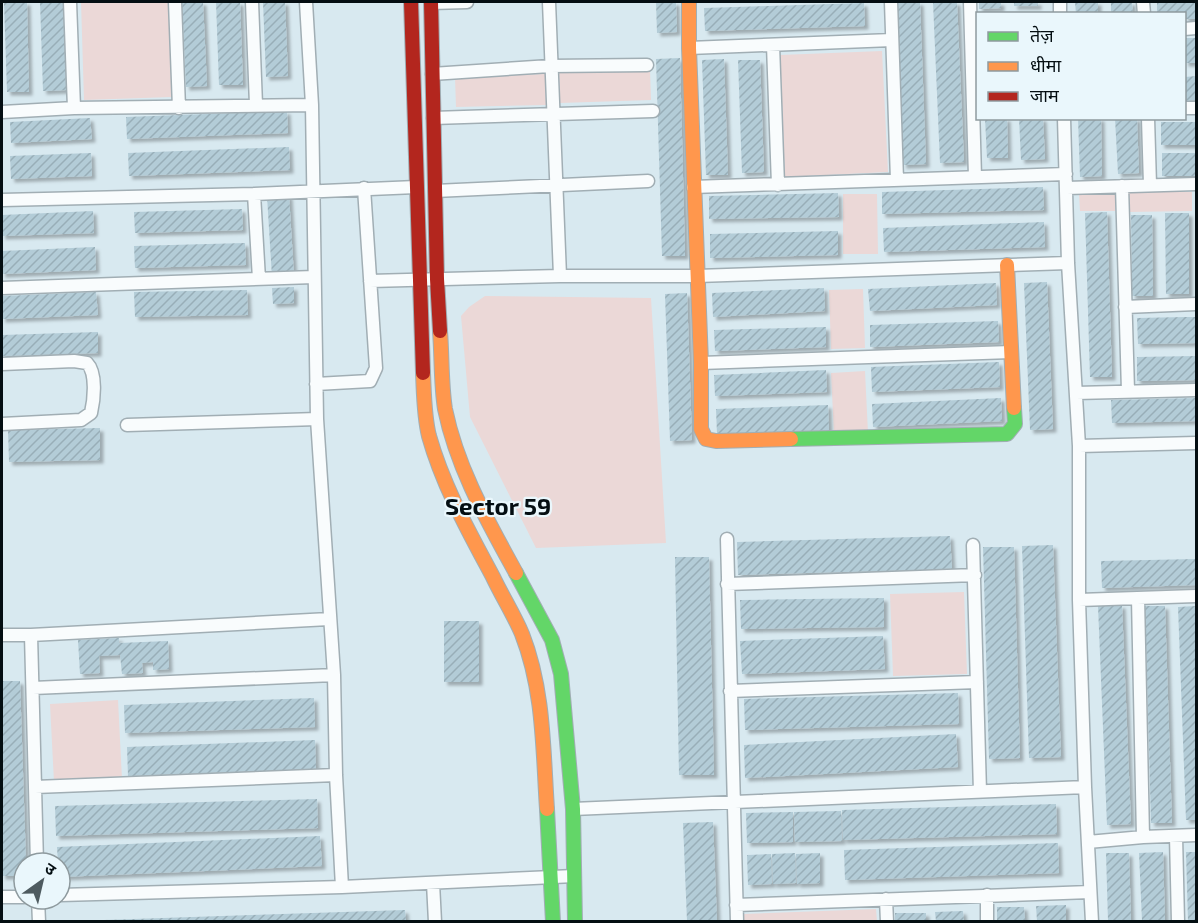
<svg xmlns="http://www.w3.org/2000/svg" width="1198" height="923" viewBox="0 0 1198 923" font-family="'Exo 2','Noto Sans Devanagari',sans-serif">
	<defs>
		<pattern id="building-hatch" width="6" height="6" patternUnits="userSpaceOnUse" patternTransform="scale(1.5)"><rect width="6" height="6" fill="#b3ccd7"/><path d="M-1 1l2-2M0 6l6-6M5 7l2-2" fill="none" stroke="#98aeb8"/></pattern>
		<filter id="shadow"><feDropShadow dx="3.5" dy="3.5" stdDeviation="1.5" flood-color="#0004"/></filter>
	</defs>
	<rect width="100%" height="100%" fill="#d8e9f0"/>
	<path fill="#ebd8d7" d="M81,2H169L172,97L84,100Z
		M882,51L888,172L785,177L780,55Z
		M650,70L651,100L560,103L559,72Z
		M545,74L546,105L456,107L455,77Z
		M1127,192H1192V211L1127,212Z
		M877,194L878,254H843V194Z
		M1079,194H1115V211H1080Z
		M863,289L865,348L831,349L829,290Z
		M485,296L651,298L666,543L536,548L470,417L461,316L469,307Z
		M865,371L868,433L834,434L831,373Z
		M964,592L967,674L893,676L890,594Z
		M118,700L122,779L54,782L50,704Z
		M876,909L877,921H743V914Z"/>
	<path fill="url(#building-hatch)" filter="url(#shadow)" d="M4,2H27L29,92H7Z
		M40,2H63L66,90L43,91Z
		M182,2H203L207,86L186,87Z
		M216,2H240L243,85H219Z
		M263,2H285L288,76L266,77Z
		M656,2H676L677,32L657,33Z
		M897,2H920L926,164L903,165Z
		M933,2H957L964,162L940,163Z
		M979,2H1001V8L979,9Z
		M1014,2H1038V6H1014Z
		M1075,2H1098V14H1076Z
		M1111,2H1132L1133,14H1111Z
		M1157,2H1196V19H1185V14H1157Z
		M864,3L865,26L705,31L704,8Z
		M1185,38H1196V63H1185Z
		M680,58L685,256H662L656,59Z
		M724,59L728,175H706L702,60Z
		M738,60H760L764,172L742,173Z
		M1196,76V100L1185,101V77Z
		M287,111L288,133L127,139L126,117Z
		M90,118L92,139L11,143L10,122Z
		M985,118H1007L1008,158H987Z
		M1019,118H1043L1045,159L1021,160Z
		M1078,118H1101L1102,176L1080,177Z
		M1115,118H1137L1139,173L1118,174Z
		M1161,122H1196V145H1161Z
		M289,147L290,170L129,176L128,153Z
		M91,153L92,176L11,179L10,156Z
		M1162,153H1196V176H1162Z
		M1043,187L1044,210L882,214V192Z
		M838,193L839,217L709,219V196Z
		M289,195L294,276L272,277L267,196Z
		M242,209L243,230L135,233L134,212Z
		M93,211L94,233L2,236V215Z
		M1107,212L1112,377H1090L1085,213Z
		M1165,213H1189V294H1166Z
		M1131,215H1152L1153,296H1132Z
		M1044,222L1045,247L884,252L883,228Z
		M838,231V255L710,258V234Z
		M245,243L246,265L135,268L134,246Z
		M95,247L96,270L2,274V251Z
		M1047,282L1053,429L1030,430L1024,283Z
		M996,283L997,305L870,311L868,289Z
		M294,287V303L273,304L272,288Z
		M824,288L825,311L713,317L712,293Z
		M247,290L248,315L135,317L134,292Z
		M96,292L98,315L2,319V296Z
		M687,293L692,440L670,441L665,294Z
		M1185,317H1196V343L1138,344L1137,318Z
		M998,321L999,342L870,347V325Z
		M826,327V347L715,351L714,330Z
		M98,332V353L2,356V335Z
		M1196,356V380L1137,381V357Z
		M999,362L1000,387L872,392L871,367Z
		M826,370L827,392L715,396L714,375Z
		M1001,398L1002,421L873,427L872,404Z
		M1196,398V421L1112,423L1111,400Z
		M828,405L829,430L717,434L716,409Z
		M100,428V460L9,462L8,430Z
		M950,536L952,569L738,575L737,542Z
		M1053,545L1061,757L1029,758L1022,546Z
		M983,547H1014L1020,758L989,759Z
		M675,557H709L714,775H679Z
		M1196,559V585L1102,588L1101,561Z
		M884,598V627L741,629L740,600Z
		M1122,605L1131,824L1107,825L1098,606Z
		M1145,606H1165L1172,823H1151Z
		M1196,606V820H1186L1178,607Z
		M444,621H479V682H444Z
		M883,636L885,669L742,674L740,641Z
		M119,638V643L168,641L169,669L153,670V662L142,663L143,673L122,674L120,655L99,656L100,673L80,674L78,640Z
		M2,681H20L26,863H24V876H2Z
		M958,693L959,724L745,730L744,699Z
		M314,698L315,727L125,733L124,705Z
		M956,734L958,767L745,778L744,745Z
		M315,740L316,769L128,776L127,747Z
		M317,799L318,828L56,836L55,806Z
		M1056,804L1057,834L843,840L842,810Z
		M841,811L842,841L795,842L794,812Z
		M793,812V842L747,843L746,813Z
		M713,822L717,921H687L683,823Z
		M320,836L322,866L60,877V863H58L57,847Z
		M1058,843L1059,873L845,880L844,850Z
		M1163,852L1165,921H1142L1139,853Z
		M1186,852H1196V921H1188Z
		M795,853L796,883L773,884L772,854Z
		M820,853V883L797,884L796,854Z
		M1106,853H1129L1131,921H1108Z
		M771,854L772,884L748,885L747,855Z
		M1066,905V921H1037L1036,906Z
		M997,907H1024L1025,921H997Z
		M405,910L406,921H104V920Z
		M963,911L964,921H936L935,912Z
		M895,913H926V921H895Z"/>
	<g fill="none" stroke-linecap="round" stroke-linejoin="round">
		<g stroke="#a1aeb4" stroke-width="15">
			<path id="street" d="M70,2L74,108
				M175,2L179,108
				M252,2L256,105
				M306,2L312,105L317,419L334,675L336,775L342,887
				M549,2L560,276
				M891,2L897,180
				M970,2L975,177
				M1060,2V14
				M1143,2L1144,14
				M431,3L467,2
				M1184,29L1196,28
				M773,45L778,185
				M689,48L892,40
				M432,74L550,66L647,65
				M1184,108H1196
				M2,112L74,108L312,105
				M433,118L653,111
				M1064,118L1068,263L1079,446V600L1085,787L1092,922
				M1148,118L1150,185
				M1122,186L1128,391
				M693,187L1066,174
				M1067,188L1196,184
				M435,191L648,181
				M254,194L259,279
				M2,200L254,194L416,187
				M370,281L560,276H697L1068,263
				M2,288L314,277
				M1125,307L1196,304
				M701,363L1011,352
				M2,364L74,361L87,363C97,373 94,400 91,413L81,420L2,424
				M316,384L370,381L376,368L364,188
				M1076,393L1196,390
				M127,425L317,419
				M1079,446L1196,443
				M727,539L737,922
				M973,545L980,792
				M727,584L975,575
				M1138,598L1143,837
				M1079,600L1196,596
				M2,635H31L329,619
				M31,635L37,863
				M33,688L334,675
				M730,691L977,682
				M35,787L336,775
				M573,809L1085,787
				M1176,836L1178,922
				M1088,842L1143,837L1196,835
				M433,883L435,922
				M60,895L342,887L574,876
				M987,895V922
				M2,897H24
				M38,899L39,922
				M886,899L887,922
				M736,905L1090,892"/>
		</g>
		<g stroke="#a1aeb4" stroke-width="16">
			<path id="fast" d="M791,439L1007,434L1015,424L1014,408
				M516,573L552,640L561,674L573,809L575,922
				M547,809L553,922"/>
		</g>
		<g stroke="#a1aeb4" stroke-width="16">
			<path id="slow" d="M689,2V48L701,363V429L706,439L716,441L791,439
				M1007,265L1014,408
				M440,331C442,356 441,384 445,409C457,468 487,520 516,573
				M423,373C424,394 424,416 429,436C443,486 469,532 493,577C502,596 514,615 522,634C544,690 543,750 547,809"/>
		</g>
		<g stroke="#a1aeb4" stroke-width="16">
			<path id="jam" d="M411,2L423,373
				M431,2L437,279L440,331"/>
		</g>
		<use href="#street" stroke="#f9fcfd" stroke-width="12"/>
		<use href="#fast" stroke="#63d668" stroke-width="14"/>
		<use href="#slow" stroke="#ff974d" stroke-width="14"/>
		<use href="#jam" stroke="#b3261e" stroke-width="14"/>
	</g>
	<g text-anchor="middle" stroke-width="4.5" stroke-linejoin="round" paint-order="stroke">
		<g font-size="24" font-weight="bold" fill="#040e12" stroke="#eaf7fc">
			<text x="498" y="515">Sector 59</text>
		</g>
	</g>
	<rect width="1198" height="923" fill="none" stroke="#040e12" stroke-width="6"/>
	<rect x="976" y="12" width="210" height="108" fill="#eaf7fc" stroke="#8e9a9e" stroke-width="1.5"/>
	<rect x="988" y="32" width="30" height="9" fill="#63d668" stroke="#8e9a9e" stroke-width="1.5"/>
	<text x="1030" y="42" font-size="18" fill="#040e12">तेज़</text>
	<rect x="988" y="62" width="30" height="9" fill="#ff974d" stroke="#8e9a9e" stroke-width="1.5"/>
	<text x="1030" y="72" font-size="18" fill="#040e12">धीमा</text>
	<rect x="988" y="92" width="30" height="9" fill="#b3261e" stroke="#8e9a9e" stroke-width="1.5"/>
	<text x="1030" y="102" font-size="18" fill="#040e12">जाम</text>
	<g transform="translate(42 881) rotate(34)"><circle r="28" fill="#eaf7fc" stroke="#8e9a9e" stroke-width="1.5"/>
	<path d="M0-4.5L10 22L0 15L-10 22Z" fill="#4e5b60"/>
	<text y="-9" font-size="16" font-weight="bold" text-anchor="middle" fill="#040e12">उ</text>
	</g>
</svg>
